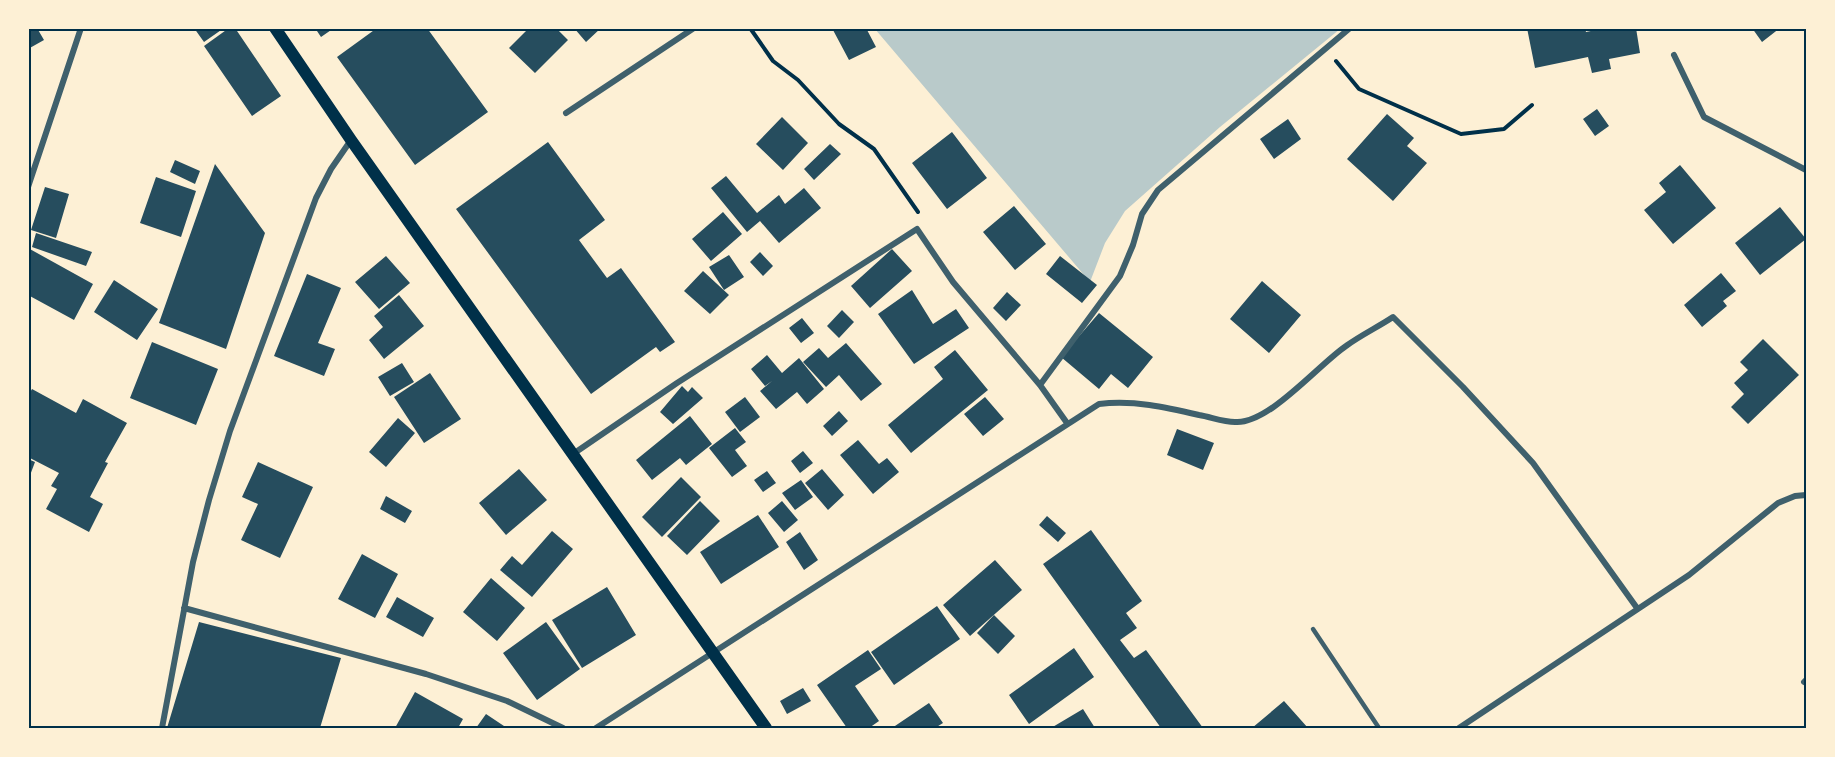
<svg xmlns="http://www.w3.org/2000/svg" width="1835" height="757" viewBox="0 0 1835 757" font-family="'Source Sans 3',sans-serif">
	<rect width="100%" height="100%" fill="#fdf0d5"/>
	<path fill="#b9caca" d="M875,29H1340L1220,127L1125,211L1105,243L1090,282Z"/>
	<path fill="#264d5e" d="M28,28H37L44,40L28,49Z
		M194,28H224L204,42Z
		M229,28H235L281,96L252,116L204,46Z
		M315,28H334L321,37Z
		M377,28H427L488,112L415,165L337,57Z
		M529,28H556L568,40L535,73L509,48Z
		M574,28H601L586,42Z
		M836,28H866L876,47L849,60L833,30Z
		M1527,28H1585L1586,32L1605,28H1636L1640,53L1609,59L1611,69L1592,73L1588,57L1535,68Z
		M1752,28H1780L1762,42Z
		M1597,109L1609,126L1595,136L1583,119Z
		M1387,114L1414,138L1407,146L1427,163L1393,201L1347,159Z
		M782,117L808,143L783,170L756,144Z
		M1288,119L1301,139L1274,159L1260,139Z
		M952,132L987,178L947,209L912,163Z
		M548,142L605,220L579,240L607,278L621,268L675,342L660,352L656,347L591,394L456,209Z
		M830,144L841,154L814,180L804,169Z
		M175,160L200,171L195,184L170,172Z
		M215,164L265,233L226,349L159,323Z
		M1680,165L1716,208L1673,244L1644,210L1666,192L1659,183Z
		M726,176L757,213L779,195L785,204L804,188L821,208L779,243L760,221L747,232L711,188Z
		M156,177L196,191L181,237L140,223Z
		M45,187L69,194L56,238L31,230Z
		M1014,206L1046,244L1015,270L983,232Z
		M1780,207L1806,239L1760,275L1735,243Z
		M723,212L742,234L711,261L692,239Z
		M36,233L92,252L86,266L32,247Z
		M28,248L93,284L74,320L28,295Z
		M892,249L912,271L870,308L851,286Z
		M760,252L773,266L763,276L750,262Z
		M729,255L744,277L724,290L709,267Z
		M386,256L410,283L379,309L355,282Z
		M1060,256L1097,285L1082,303L1046,274Z
		M703,271L729,295L710,314L684,291Z
		M1721,273L1736,291L1723,301L1727,306L1702,327L1684,305Z
		M307,274L341,288L318,343L335,349L324,376L274,356Z
		M114,280L158,309L137,340L94,312Z
		M1262,281L1301,315L1269,353L1230,319Z
		M912,290L933,324L956,309L969,328L914,364L878,314Z
		M1007,292L1021,305L1006,321L993,308Z
		M399,295L424,326L384,359L369,340L383,327L374,316Z
		M842,310L854,322L839,338L827,326Z
		M1099,313L1153,357L1128,388L1111,374L1099,389L1061,357Z
		M802,318L814,333L801,343L789,328Z
		M1763,339L1799,375L1748,424L1731,407L1744,394L1734,383L1748,370L1740,362Z
		M152,342L218,369L196,425L130,398Z
		M846,343L882,384L861,401L839,375L826,387L803,362L819,348L828,358Z
		M955,350L988,390L911,453L888,425L943,379L934,367Z
		M767,355L782,373L799,358L824,389L807,404L797,392L776,409L760,391L772,381L765,386L751,369Z
		M402,363L414,382L390,396L378,377Z
		M430,373L461,419L424,443L394,397Z
		M682,386L688,392L692,387L703,398L673,424L660,412Z
		M32,389L76,413L83,399L127,423L105,462L108,463L90,497L103,504L89,532L46,509L57,489L51,486L59,473L28,457V396Z
		M745,397L760,417L740,432L725,412Z
		M985,397L1004,419L983,436L964,414Z
		M839,411L848,421L832,436L823,426Z
		M690,416L712,444L686,465L680,458L652,480L636,460Z
		M398,418L415,433L386,467L369,452Z
		M735,428L746,442L735,450L747,466L732,477L709,448Z
		M1177,429L1214,443L1203,470L1167,455Z
		M858,440L879,464L887,458L899,472L873,494L840,455Z
		M803,451L813,463L800,473L791,461Z
		M28,459L35,462L29,478H28Z
		M258,462L313,487L280,558L241,540L258,504L242,497Z
		M519,469L547,500L506,535L479,503Z
		M822,469L844,495L828,510L805,483Z
		M767,471L776,483L763,492L754,480Z
		M681,477L701,497L662,537L642,517Z
		M801,480L813,497L795,510L782,493Z
		M386,496L412,511L405,523L380,509Z
		M700,501L720,521L687,555L667,536Z
		M782,501L798,520L784,532L768,513Z
		M758,515L779,547L721,584L700,552Z
		M1047,516L1066,533L1058,542L1039,525Z
		M1091,530L1142,601L1126,613L1137,628L1120,640L1134,658L1146,650L1203,728H1161L1043,564Z
		M552,531L573,549L532,597L500,570L512,556L522,565Z
		M800,532L818,560L804,570L786,542Z
		M362,554L398,574L375,618L338,599Z
		M995,560L1022,590L970,636L943,605Z
		M491,578L525,608L497,641L463,612Z
		M607,587L636,635L582,668L552,620Z
		M397,597L434,618L423,637L386,617Z
		M937,606L960,639L894,685L871,652Z
		M994,615L1015,636L998,654L977,633Z
		M199,622L341,658L320,728H167Z
		M546,622L580,669L537,700L503,653Z
		M1074,648L1094,677L1029,724L1009,695Z
		M868,650L881,669L855,686L879,721L869,728H847L817,685Z
		M803,688L811,701L787,714L780,701Z
		M415,692L463,719L458,728H395Z
		M1284,701L1308,728H1252Z
		M929,703L943,723L935,728H892Z
		M1083,709L1095,728H1051Z
		M486,714L507,728H476Z"/>
	<g fill="none" stroke-linecap="round" stroke-linejoin="round">
		<path stroke="#003049" stroke-width="4" d="M750,28L773,61L798,80L839,124L874,149L918,212
			M1336,61L1359,89L1461,134L1504,129L1532,105"/>
		<path stroke="#3f606c" stroke-width="4.5" d="M1313,629L1379,728"/>
		<path stroke="#3f606c" stroke-width="6" d="M1674,55L1704,117L1806,170
			M566,113L694,28
			M28,187L81,28
			M1040,385L1120,276L1133,245L1142,214L1158,190L1350,28
			M573,454L677,383L917,229L953,282L1040,385L1067,423
			M184,608L426,674L507,701L563,728
			M1804,682L1806,680
			M162,728L193,562L209,500L230,431L316,198L331,169L351,140
			M596,728L1099,404C1134,400 1165,407 1199,415C1211,417 1223,422 1235,422C1268,425 1318,365 1346,346C1361,335 1378,327 1393,317L1463,387L1533,463L1637,608
			M1459,728L1689,575L1778,503L1795,496L1806,495"/>
		<path stroke="#003049" stroke-width="12" d="M275,28L351,140L766,728"/>
	</g>
	<rect width="1835" height="757" fill="none" stroke="#fdf0d5" stroke-width="60"/>
	<rect x="30" y="30" width="1775" height="697" fill="none" stroke="#003049" stroke-width="2"/>
</svg>
